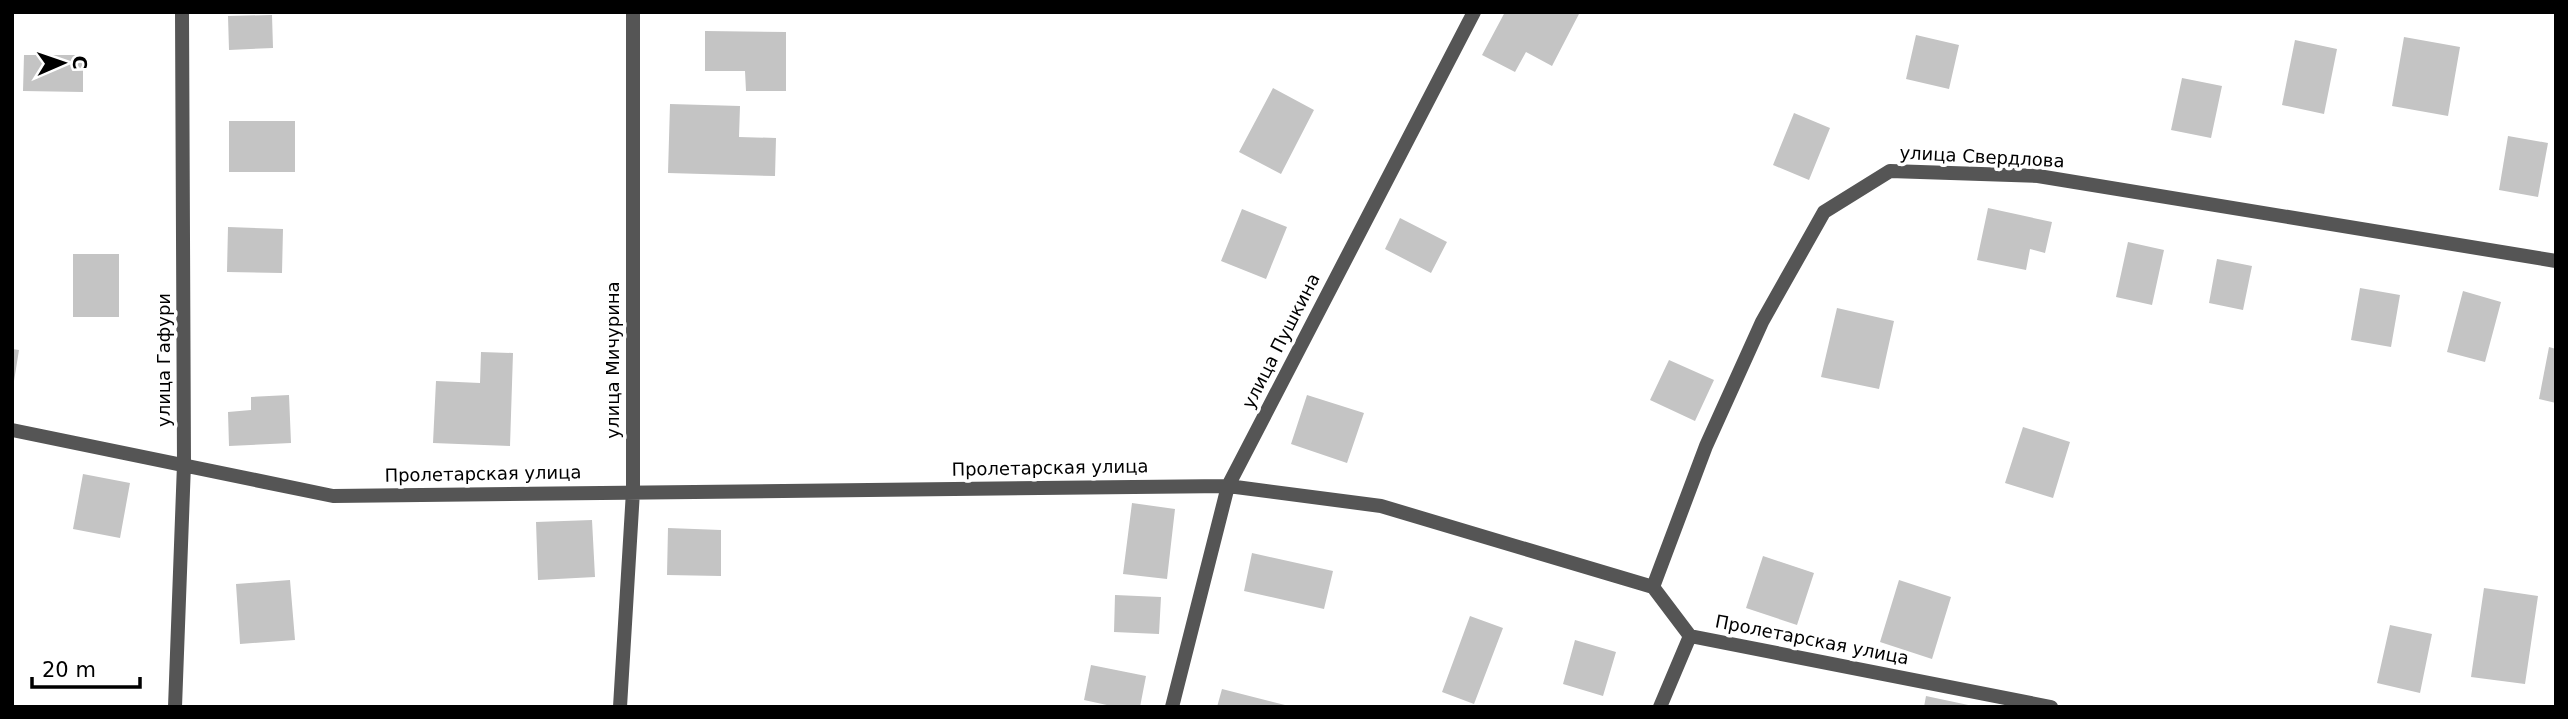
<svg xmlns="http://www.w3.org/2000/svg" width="2568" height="719" viewBox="0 0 2568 719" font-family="'DejaVu Sans',sans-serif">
	<rect width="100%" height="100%" fill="#fff"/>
	<path fill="#c4c4c4" d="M1505,12H1580L1552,66L1526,52L1515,72L1482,55Z
		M272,15L273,48L229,50L228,16Z
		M705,31L786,32V91H746L745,71H705Z
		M1916,35L1959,45L1949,89L1906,79Z
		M2404,37L2460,47L2448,116L2392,106Z
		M2295,40L2337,49L2324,114L2282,105Z
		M24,55H83V92L23,91Z
		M2182,78L2222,86L2211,138L2171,130Z
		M1273,88L1314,110L1281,174L1239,152Z
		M670,104L740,106L739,137L776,138L775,176L668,173Z
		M1794,113L1830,128L1809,180L1773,165Z
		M229,121H295V172H229Z
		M2508,136L2548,143L2538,197L2499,190Z
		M1988,208L2052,222L2045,253L2030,249L2026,270L1977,260Z
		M1242,209L1287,227L1266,279L1221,261Z
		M1400,218L1447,242L1431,273L1385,249Z
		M228,227L283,229L282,273L227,272Z
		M2128,242L2164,250L2152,305L2116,297Z
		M73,254H119V317H73Z
		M2217,259L2252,266L2243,310L2209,303Z
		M2360,288L2400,295L2391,347L2351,340Z
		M2463,291L2501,302L2485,362L2447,352Z
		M1837,308L1894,321L1879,389L1821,377Z
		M2549,347L2556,349V403L2539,399Z
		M12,349L19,350L14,381L12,380Z
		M481,352L513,353L510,446L433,443L436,381L480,383Z
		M1669,360L1714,380L1695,421L1650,400Z
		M289,395L291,443L229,446L228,412L251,410V397Z
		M1307,395L1364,413L1347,463L1291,444Z
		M2023,427L2070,442L2053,498L2005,483Z
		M83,474L130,483L120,538L73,529Z
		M1132,503L1175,509L1167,579L1123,574Z
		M592,520L595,577L538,580L536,522Z
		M668,528L721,530V576L667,575Z
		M1252,553L1333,571L1324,609L1244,591Z
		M1763,556L1814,573L1797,625L1746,608Z
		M290,580L295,640L240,644L236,584Z
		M1899,580L1951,597L1932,659L1880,642Z
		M2484,588L2538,596L2525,684L2471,677Z
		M1115,595L1161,597L1159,634L1114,632Z
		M1470,616L1503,628L1474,704L1442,692Z
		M2390,625L2432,634L2420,693L2377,683Z
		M1575,640L1616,652L1603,696L1563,684Z
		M1091,665L1146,676L1140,707H1116L1084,700Z
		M1222,689L1289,706L1288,707H1217Z
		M1926,696L1973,706V707H1924Z"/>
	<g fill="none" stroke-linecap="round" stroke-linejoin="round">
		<path stroke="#555" stroke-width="14" d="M12,430L333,496L1228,486L1381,506L1653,587L1690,636L2051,707
			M1653,587L1706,446L1762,322L1824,212L1890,171L2038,176L2556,261
			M175,707L184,464L182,12
			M620,707L633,491V12
			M1172,707L1228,486L1474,12
			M1660,707L1690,636"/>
	</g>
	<g text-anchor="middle" stroke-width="7" stroke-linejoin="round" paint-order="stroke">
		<g font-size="18" fill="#000" stroke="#fff">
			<text transform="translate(1982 157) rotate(3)" y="6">улица Свердлова</text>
			<text transform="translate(1281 341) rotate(-63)" y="6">улица Пушкина</text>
			<text transform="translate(164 360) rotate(-90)" y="6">улица Гафури</text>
			<text transform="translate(613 360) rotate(-90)" y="6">улица Мичурина</text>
			<text transform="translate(1050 468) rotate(-1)" y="6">Пролетарская улица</text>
			<text transform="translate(483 474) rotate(-1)" y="6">Пролетарская улица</text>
			<text transform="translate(1812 640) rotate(11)" y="6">Пролетарская улица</text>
		</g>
	</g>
	<rect width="2568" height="719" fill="none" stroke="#000000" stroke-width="28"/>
	<g transform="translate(63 63) rotate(88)" stroke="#ffffff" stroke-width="5" paint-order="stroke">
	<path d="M0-5L12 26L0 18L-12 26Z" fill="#000000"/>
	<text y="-10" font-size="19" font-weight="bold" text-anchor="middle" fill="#000000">С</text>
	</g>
	<path d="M32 677v10h108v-10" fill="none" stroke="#000000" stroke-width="3.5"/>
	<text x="42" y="677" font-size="21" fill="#000000" stroke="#ffffff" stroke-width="5" paint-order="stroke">20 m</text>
</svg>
